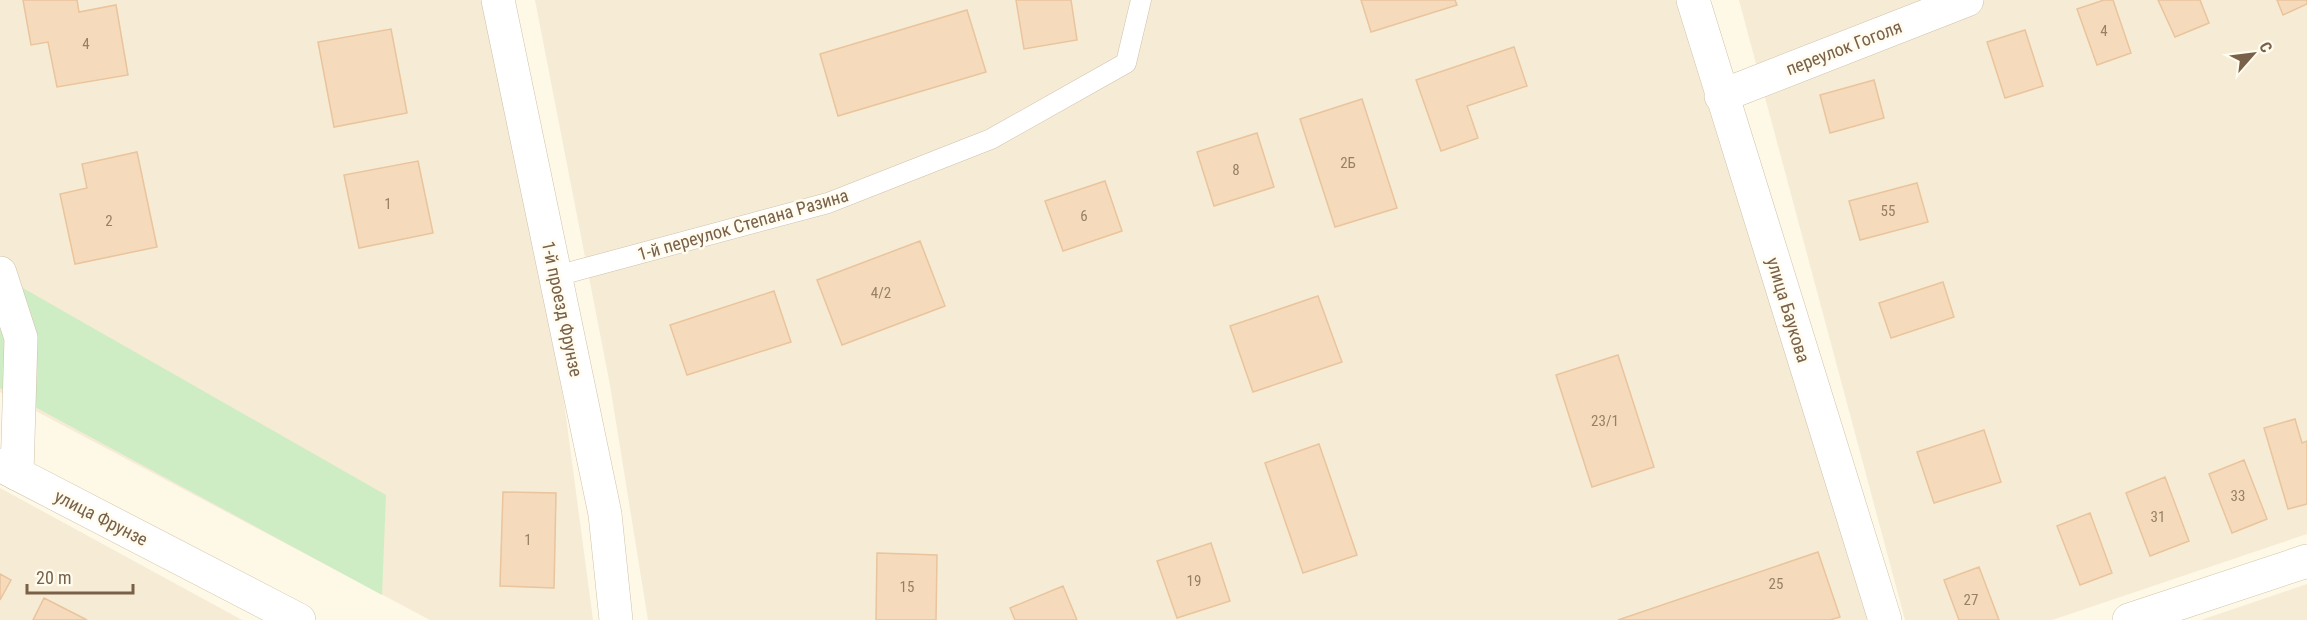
<svg xmlns="http://www.w3.org/2000/svg" width="2307" height="620" viewBox="0 0 2307 620" font-family="'Roboto Condensed',sans-serif">
	<rect width="100%" height="100%" fill="#fef8e7"/>
	<path fill="#f6ebd4" d="M0,0H490L564,402L593,620H430L0,392Z
		M535,0H1694L1870,620H648L610,385Z
		M1739,0H2307V534L2052,620H1905Z
		M0,488L242,620H0Z
		M2307,584V620H2201Z"/>
	<path fill="#ceedc4" d="M0,275L386,495L382,595L0,388Z"/>
	<path fill="#f5dbbc" stroke="#e9c49c" stroke-width="1.5" d="M23,0H77L79,12L116,5L128,75L57,87L48,42L31,45Z
		M1016,0H1071L1077,40L1024,49Z
		M1361,0H1455L1457,5L1371,32Z
		M2104,0H2113L2131,53L2097,65L2077,9Z
		M2158,0H2200L2209,23L2175,37Z
		M2277,0H2307V4L2283,15Z
		M967,10L986,72L838,116L820,54Z
		M391,29L407,113L334,127L318,42Z
		M2025,30L2043,86L2005,98L1987,42Z
		M1514,47L1527,86L1467,106L1478,138L1441,151L1416,80Z
		M1874,80L1884,118L1830,133L1820,95Z
		M1362,99L1397,208L1335,227L1300,119Z
		M1257,133L1274,187L1214,206L1197,152Z
		M137,152L157,247L75,264L60,194L87,188L82,164Z
		M418,161L433,233L359,248L344,175Z
		M1105,181L1122,231L1063,251L1045,201Z
		M1917,183L1928,222L1860,240L1849,201Z
		M920,241L945,306L842,345L817,280Z
		M1943,282L1954,317L1891,338L1879,303Z
		M774,291L791,342L687,375L670,325Z
		M1318,296L1342,362L1253,392L1230,326Z
		M1618,355L1654,467L1592,487L1556,375Z
		M2295,419L2302,443L2307,441V504L2288,509L2264,428Z
		M1984,430L2001,482L1934,503L1917,452Z
		M1319,444L1357,555L1303,573L1265,463Z
		M2244,460L2267,519L2232,533L2209,474Z
		M2165,477L2189,541L2150,556L2126,493Z
		M503,492L556,493L554,588L500,586Z
		M2090,513L2112,573L2080,585L2057,526Z
		M1211,543L1230,601L1177,618L1157,561Z
		M1818,552L1840,617L1830,620H1618Z
		M877,553L937,555L936,620H876Z
		M1979,567L1999,620H1959L1944,580Z
		M0,574L11,580L0,600Z
		M1063,586L1077,620H1015L1010,608Z
		M44,598L87,620H33Z"/>
	<g fill="none" stroke-linecap="round" stroke-linejoin="round">
		<g stroke="#d0c1ab" stroke-width="21">
			<path id="lane" d="M556,276L828,203L991,139L1126,63L1141,0"/>
		</g>
		<g stroke="#d0c1ab" stroke-width="34">
			<path id="street" d="M498,0L605,514L616,620
				M1693,0L1885,620
				M1721,96L1967,0
				M0,273L21,338L17,474"/>
		</g>
		<g stroke="#d4c2a9" stroke-width="34">
			<path id="secondary" d="M0,465L299,620
				M2129,620L2307,561"/>
		</g>
		<use href="#lane" stroke="#fff" stroke-width="20"/>
		<use href="#street" stroke="#fff" stroke-width="33"/>
		<use href="#secondary" stroke="#fff" stroke-width="33"/>
	</g>
	<g text-anchor="middle" stroke-width="5" stroke-linejoin="round" paint-order="stroke">
		<g font-size="15" fill="#988066">
			<text x="2104" y="36">4</text>
			<text x="86" y="49">4</text>
			<text x="1348" y="168">2Б</text>
			<text x="1236" y="175">8</text>
			<text x="388" y="209">1</text>
			<text x="1888" y="216">55</text>
			<text x="1084" y="221">6</text>
			<text x="109" y="226">2</text>
			<text x="881" y="298">4/2</text>
			<text x="1605" y="426">23/1</text>
			<text x="2238" y="501">33</text>
			<text x="2158" y="522">31</text>
			<text x="528" y="545">1</text>
			<text x="1194" y="586">19</text>
			<text x="1776" y="589">25</text>
			<text x="907" y="592">15</text>
			<text x="1971" y="605">27</text>
		</g>
		<g font-size="18" fill="#796149" stroke="#fffbee">
			<text transform="translate(1844 48) rotate(-21)" y="6">переулок Гоголя</text>
			<text transform="translate(743 225) rotate(-16)" y="6">1-й переулок Степана Разина</text>
			<text transform="translate(562 309) rotate(78)" y="6">1-й проезд Фрунзе</text>
			<text transform="translate(1788 310) rotate(73)" y="6">улица Баукова</text>
			<text transform="translate(101 518) rotate(27)" y="6">улица Фрунзе</text>
		</g>
	</g>
	<g transform="translate(2253 54) rotate(62)" stroke="#fffbee" stroke-width="4.5" paint-order="stroke">
	<path d="M0-4.5L10 22L0 15L-10 22Z" fill="#796149"/>
	<text y="-9" font-size="16" font-weight="bold" text-anchor="middle" fill="#796149">С</text>
	</g>
	<path d="M27 584v9h106v-9" fill="none" stroke="#796149" stroke-width="3"/>
	<text x="36" y="584" font-size="18" fill="#796149" stroke="#fffbee" stroke-width="4.5" paint-order="stroke">20 m</text>
</svg>
